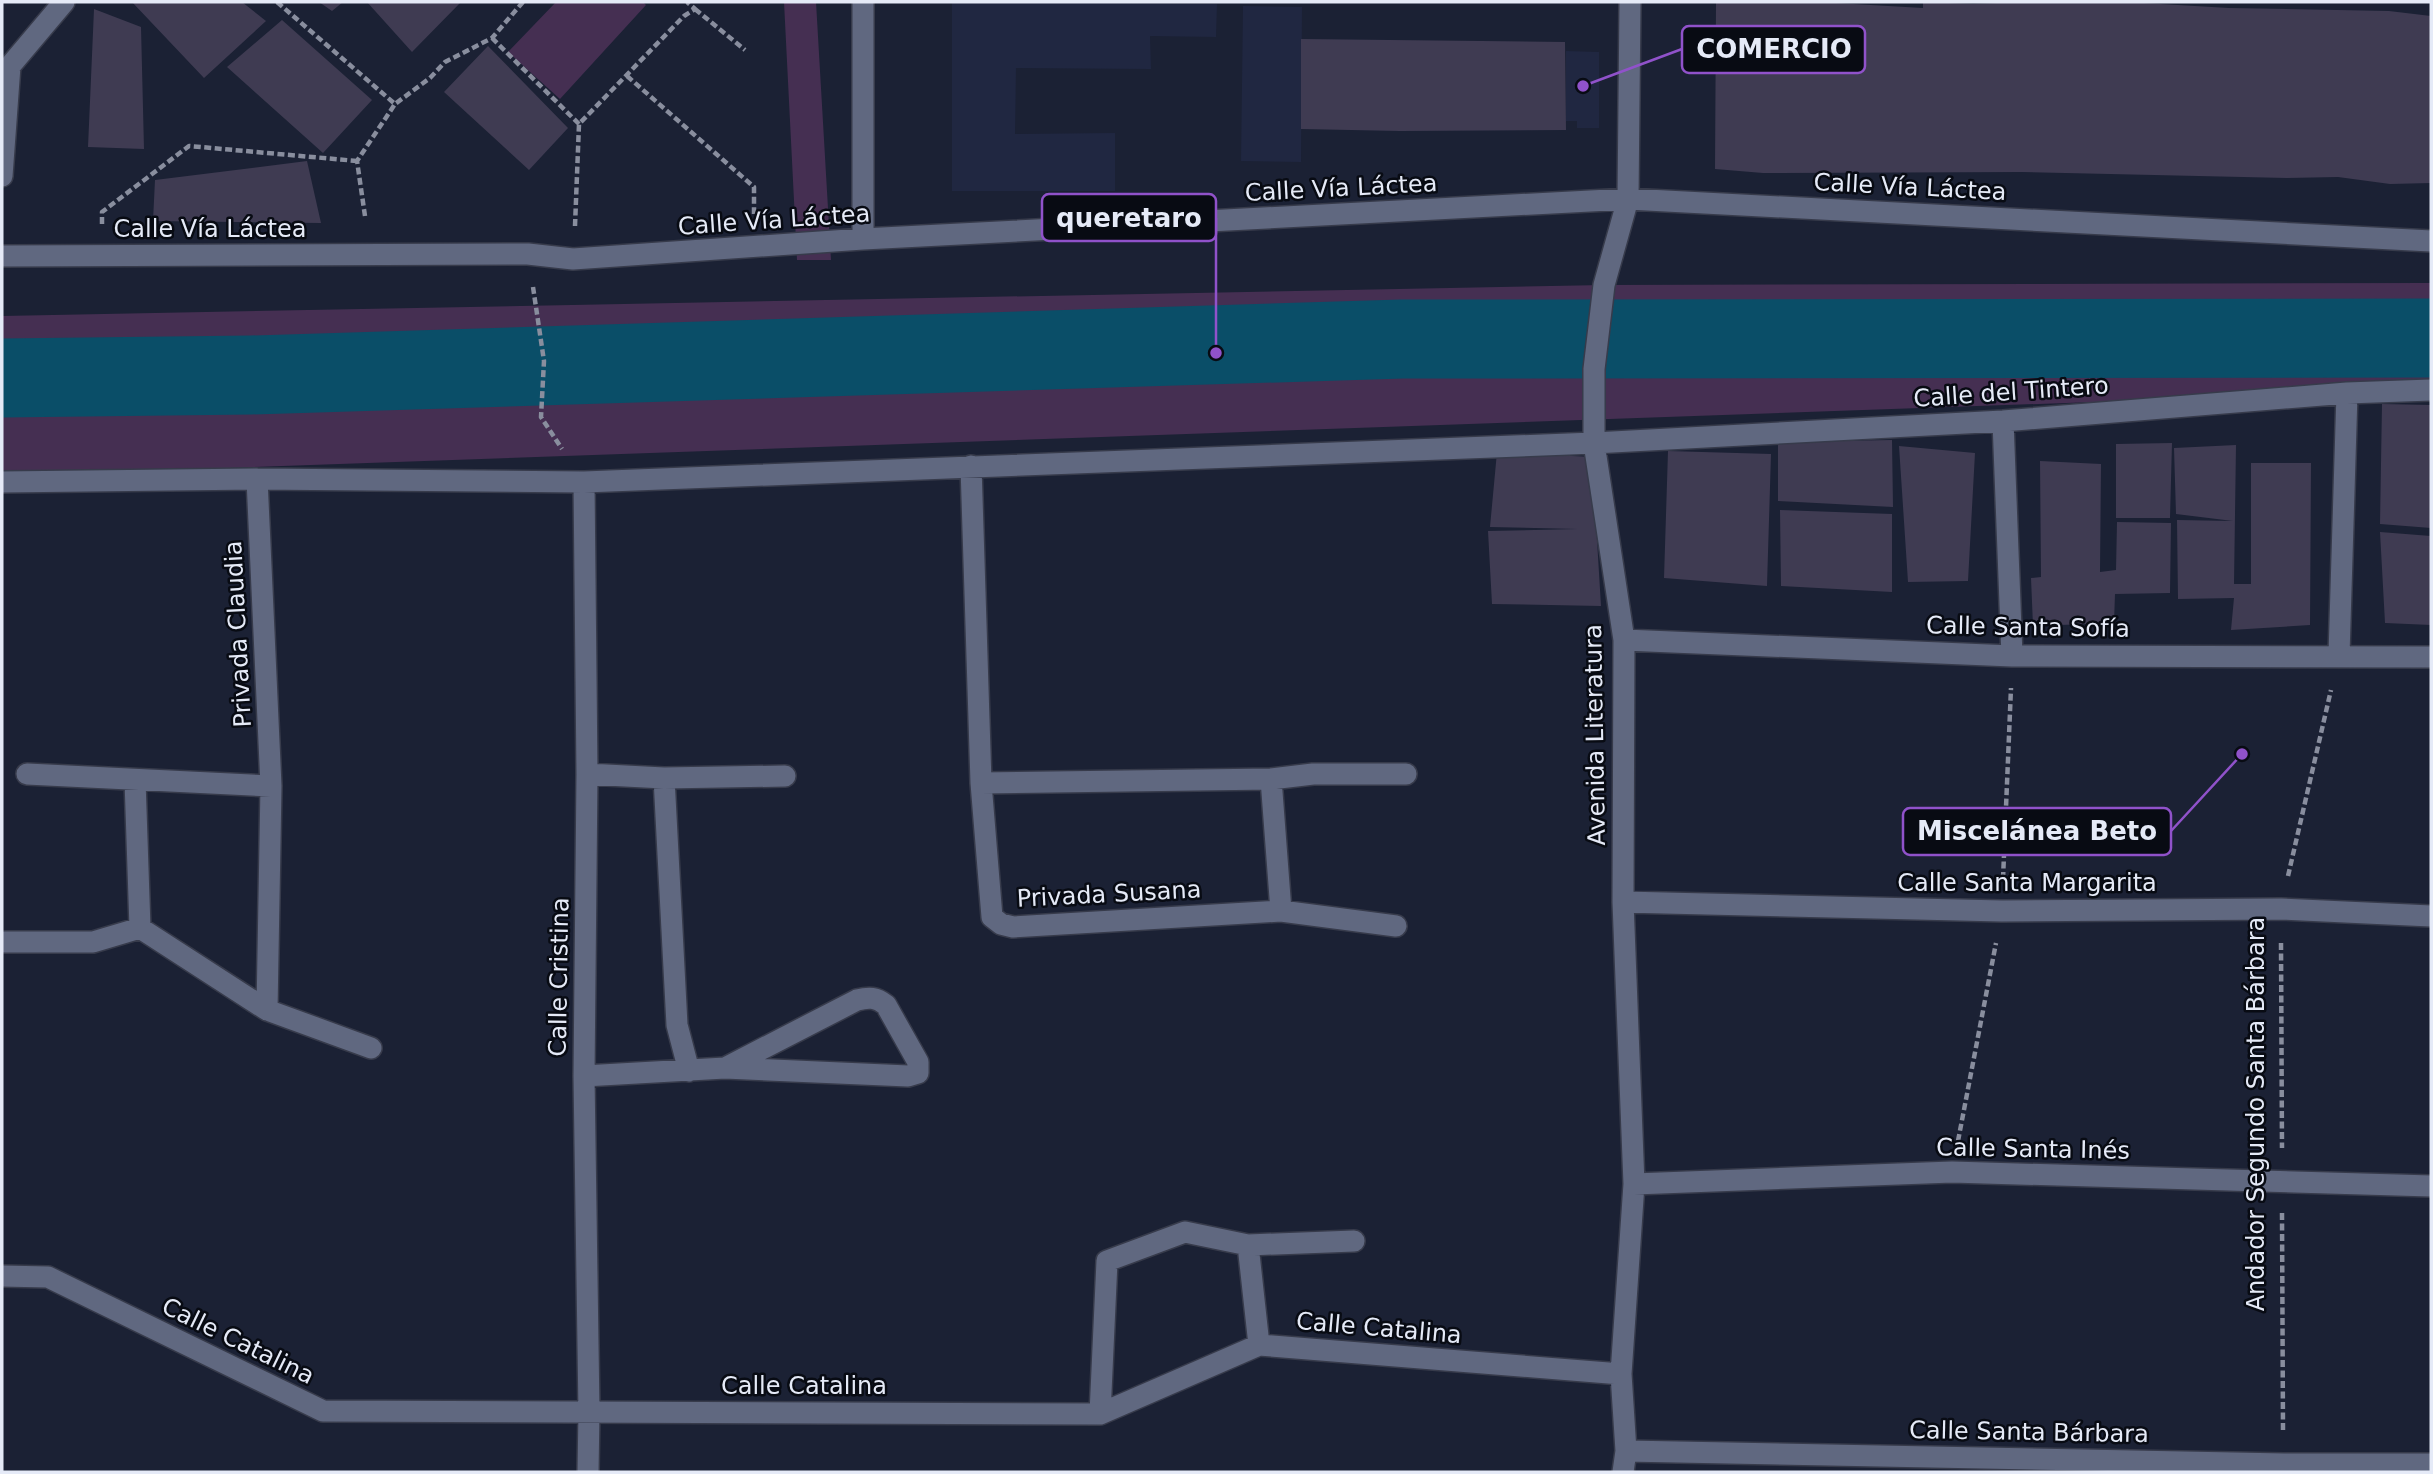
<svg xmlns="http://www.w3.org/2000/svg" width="2433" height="1474" viewBox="0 0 2433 1474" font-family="'DejaVu Sans',sans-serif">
	<rect width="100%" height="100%" fill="#1b2134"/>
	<path fill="#202741" d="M952,2L1217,4L1216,37L1150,36L1151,69L1016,68L1015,134L1115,133V191H952Z
		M1243,6L1302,7L1301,162L1241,161Z
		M1566,51L1599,52V128H1577V121H1566Z"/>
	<path fill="#452f52" d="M556,2H643L646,5L560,99L508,52Z
		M784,2H816L831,260H797Z
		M2431,283V390L2,476V316L1604,285Z"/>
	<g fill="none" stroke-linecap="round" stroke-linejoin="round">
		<path stroke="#0a4e68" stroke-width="79" d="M2,378L251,375L1402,339L2431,338"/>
	</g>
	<path fill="#3f3b52" d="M132,2H242L266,21L204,78Z
		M319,2H343L332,11Z
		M367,2H461L412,52Z
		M1819,2L1923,8V2L1973,4L2020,2H2127L2229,8L2389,11L2431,16V183L2390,184L2338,177L2287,178L2022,172L1763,173L1715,169L1716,3Z
		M94,9L141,27L144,149L88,147Z
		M282,20L372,100L323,153L227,67Z
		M1301,39L1565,42L1566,130L1400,131L1301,129Z
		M488,46L568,128L529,170L444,92Z
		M307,161L321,223L153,221L155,180Z
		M2382,404L2431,405V528L2380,524Z
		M1892,440L1893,507L1778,501V442Z
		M2172,443L2170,518H2116V444Z
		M2236,445L2234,584H2251V463H2311L2310,625L2231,630L2234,598L2178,599L2177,520L2233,521L2176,514L2174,448Z
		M1899,446L1975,453L1968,581L1908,582Z
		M1668,451L1771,454L1767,586L1664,578Z
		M1497,452L1592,457L1601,606L1492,604L1488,531L1577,529L1490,527Z
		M2040,461L2101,464L2100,572L2116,570L2117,522L2171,523L2170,593L2115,594L2114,623L2033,626L2031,578L2041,577Z
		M1780,510L1892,514V592L1781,586Z
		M2380,532L2431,536V625L2385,623Z"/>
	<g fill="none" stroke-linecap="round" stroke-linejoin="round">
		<g stroke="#373b4b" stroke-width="24">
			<path id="minor" d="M2,176L10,66L64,2
				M863,239V2
				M2,256L528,254L573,259L863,239L1628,199L2431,241
				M2003,421L2012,656
				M971,466L981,783L992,917L1001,924L1013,927L1281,911L1396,926
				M257,479L271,786L267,1010
				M2,482L257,479L584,482L1594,443L2003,421L2347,393L2431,390
				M584,482L587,774L584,1076L589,1412L588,1472
				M1624,640L2012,656L2431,657
				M2339,655L2347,393
				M27,774L271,786
				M587,774L664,778L785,776
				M664,778L677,1025L689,1071
				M1271,779L1281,911
				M135,780L140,928
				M981,783L1271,779L1313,774H1406
				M1623,902L2002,911L2281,909L2431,916
				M5,942H93L140,928L267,1010L371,1048
				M584,1076L725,1068L908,1076L918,1073V1062L886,1005C876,997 869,997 857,1000L725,1068
				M1634,1184L1952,1172L2431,1186
				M1248,1245L1259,1345
				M2,1276L48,1277L323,1411L1100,1414L1259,1345L1621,1374
				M1100,1414L1107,1261L1185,1232L1248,1245L1354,1241
				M1626,1451L2284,1464H2431
				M1623,1472L1626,1451L1621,1374L1634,1184L1623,902L1624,640L1594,443V369L1604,285L1628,199L1630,2"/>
		</g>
		<path stroke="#898e9e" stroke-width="4.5" stroke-dasharray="7 3.5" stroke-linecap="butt" d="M277,2L395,104L430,78L445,62L492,38L523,2
			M695,9L745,50
			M492,38L579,124
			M627,76L754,187V214
			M365,216L357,161L395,104
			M102,224V212L189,146L357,161
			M575,226L579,124L684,16L695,9L687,2
			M533,287L544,361L541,417L562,449
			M2288,876L2331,690
			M2003,879L2011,688
			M2281,943L2282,1148
			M1958,1141L1996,943
			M2282,1213L2283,1431"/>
		<use href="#minor" stroke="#606880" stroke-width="21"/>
	</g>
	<g text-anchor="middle" stroke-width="5" stroke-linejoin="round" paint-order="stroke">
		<g font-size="24" fill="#e5eaf7" stroke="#080b13">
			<text transform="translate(1910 187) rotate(3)" y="8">Calle Vía Láctea</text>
			<text transform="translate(1341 188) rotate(-3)" y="8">Calle Vía Láctea</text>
			<text transform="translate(774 220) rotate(-4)" y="8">Calle Vía Láctea</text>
			<text x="210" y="237">Calle Vía Láctea</text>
			<text transform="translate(2011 392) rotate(-4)" y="8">Calle del Tintero</text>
			<text transform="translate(2028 627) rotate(1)" y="8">Calle Santa Sofía</text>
			<text transform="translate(238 634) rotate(-93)" y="8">Privada Claudia</text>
			<text transform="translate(1595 735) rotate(-91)" y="8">Avenida Literatura</text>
			<text x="2027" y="891">Calle Santa Margarita</text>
			<text transform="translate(1109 894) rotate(-3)" y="8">Privada Susana</text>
			<text transform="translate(559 977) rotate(-89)" y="8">Calle Cristina</text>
			<text transform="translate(2256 1114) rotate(-90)" y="8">Andador Segundo Santa Bárbara</text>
			<text transform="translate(2033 1149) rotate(1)" y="8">Calle Santa Inés</text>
			<text transform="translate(1379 1328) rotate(5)" y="8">Calle Catalina</text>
			<text transform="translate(238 1341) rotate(26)" y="8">Calle Catalina</text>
			<text x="804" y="1394">Calle Catalina</text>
			<text transform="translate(2029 1432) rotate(1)" y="8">Calle Santa Bárbara</text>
		</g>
	</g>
	<path fill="none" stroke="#9052ca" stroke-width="2.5" d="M1583 86L1682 49M1216 353L1216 218M2242 754L2171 831"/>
	<g fill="#9052ca" stroke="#080b13" stroke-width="2.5">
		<circle cx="1583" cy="86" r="7"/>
		<circle cx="1216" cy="353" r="7"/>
		<circle cx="2242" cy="754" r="7"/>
	</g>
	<g fill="#080b13" stroke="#9052ca" stroke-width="2.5">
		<rect x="1682" y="26" width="183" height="47" rx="7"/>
		<rect x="1042" y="194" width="174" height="47" rx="7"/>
		<rect x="1903" y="808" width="268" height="47" rx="7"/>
	</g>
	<g font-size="26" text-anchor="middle" font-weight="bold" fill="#e5eaf7">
		<text x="1774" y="58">COMERCIO</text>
		<text x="1129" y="227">queretaro</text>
		<text x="2037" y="840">Miscelánea Beto</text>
	</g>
	<rect width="2433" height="1474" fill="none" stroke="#e5eaf7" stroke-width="7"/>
</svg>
